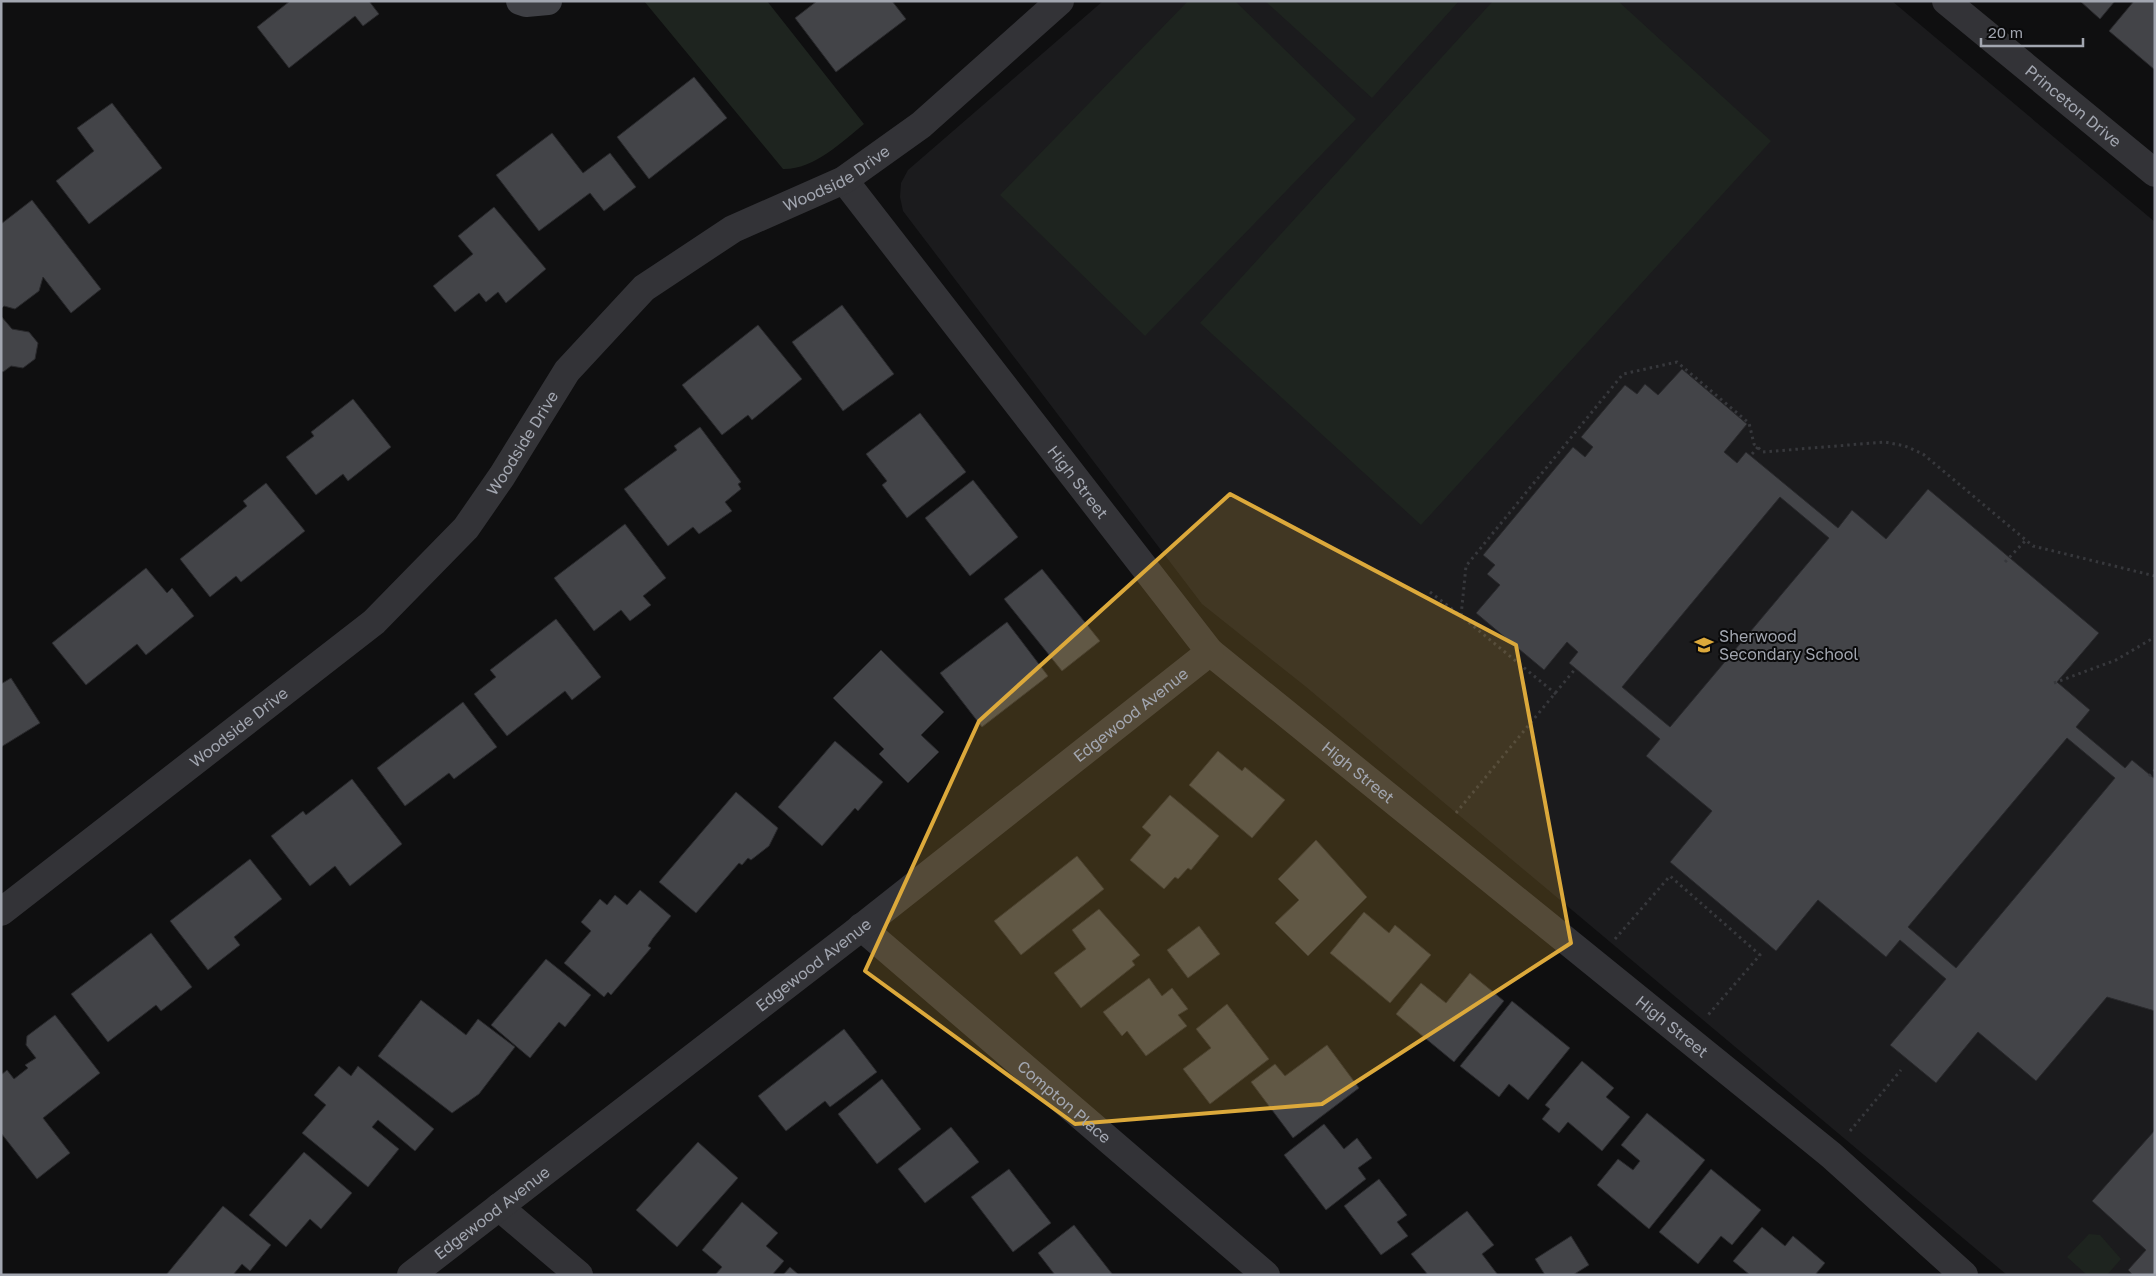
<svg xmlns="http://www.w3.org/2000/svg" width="2156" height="1276" viewBox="0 0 2156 1276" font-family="'Golos Text',sans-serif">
	<rect width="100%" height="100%" fill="#0f0f10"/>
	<path fill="#1b1b1d" d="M1103,1H1892L2155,222V1275H2007L1305,686L1202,604L903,211L900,197L901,183L908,170Z"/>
	<path fill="#1e241f" d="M644,1H767L864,124C842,142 813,170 783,169Z
		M1188,1H1235L1356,119L1145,336L1000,195Z
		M1265,1H1459L1372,98Z
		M1493,1H1618L1771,141L1421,525L1200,323Z
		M2089,1234L2100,1235L2121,1259L2107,1275H2087L2067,1257Z"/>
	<path fill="#434448" stroke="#29292c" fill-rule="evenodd" d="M290,1H369L379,14L363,26L355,16L289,68L257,27Z
		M817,1H892L906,19L836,72L795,18Z
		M2080,1H2115L2100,19Z
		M2134,1H2155V70L2109,31Z
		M694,77L727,118L649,179L617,137Z
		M112,103L162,168L89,224L56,181L94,151L77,128Z
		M552,133L583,173L610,153L636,187L604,211L590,193L539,231L496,175Z
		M32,200L101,289L71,313L43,277L39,291L15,309L4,306L1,309V224Z
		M494,207L546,269L506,303L498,292L486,302L479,293L455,312L433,286L473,254L458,236Z
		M842,305L894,374L843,411L792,342Z
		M1,316L12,329L29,332L38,343L35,359L23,368L11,366L3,372L1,370Z
		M758,325L802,379L752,420L748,415L722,435L682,385Z
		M1682,369L1747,424L1724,452L1737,463L1746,452L1838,528L1852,510L1886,539L1928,489L2099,633L2057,682L2090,710L2076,727L2125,768L2132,760L2155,779V1011L2107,997L2036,1081L1978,1032L1936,1083L1890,1045L1946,979L1900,940L1886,957L1818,900L1776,951L1670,862L1712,811L1646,756L1660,739L1569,663L1578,652L1567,642L1544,670L1476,613L1500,585L1487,574L1495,565L1483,555L1573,447L1585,457L1593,447L1581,437L1625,385L1637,394L1645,384L1658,395ZM1780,497L1829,538L1670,727L1622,687ZM2067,738L2115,778L1956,968L1908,927Z
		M353,399L391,447L348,481L343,474L316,495L286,457L314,436L311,432Z
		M920,413L966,472L907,518L882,485L887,481L866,454Z
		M700,427L741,482L738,484L741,489L725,502L732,511L699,534L693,527L668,546L624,489L677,450L674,446Z
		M973,480L1018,537L970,576L925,518Z
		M266,483L305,531L241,582L236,576L210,597L180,559L247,506L243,501Z
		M625,524L666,578L643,596L651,605L630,621L621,610L594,631L554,578Z
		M146,568L167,593L172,588L194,616L146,655L137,644L86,685L52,643Z
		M1042,569L1100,641L1062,671L1004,599Z
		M556,619L601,677L572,700L565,691L507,736L474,694L496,677L490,670Z
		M1007,622L1048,676L982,727L940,673Z
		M881,650L944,712L921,735L939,752L908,783L879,754L884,749L833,698Z
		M11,678L40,723L1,747V684Z
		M463,702L497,747L454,779L449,773L405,806L377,768Z
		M835,741L883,782L858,811L855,808L822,846L778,807Z
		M1218,751L1242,771L1245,767L1285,800L1252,838L1189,785Z
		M352,779L402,844L350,886L335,866L310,886L271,836L303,811L306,815Z
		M736,792L778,828L769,846L751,860L748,858L742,865L739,863L696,913L659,882Z
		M1170,795L1219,836L1191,870L1188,868L1178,879L1175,877L1164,889L1130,860L1151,835L1142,827Z
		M1316,840L1367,897L1308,956L1275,923L1299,900L1278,879Z
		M1077,856L1104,889L1021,955L994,921Z
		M250,859L282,899L234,937L240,945L208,970L170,921Z
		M640,890L671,916L653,938L648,946L651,948L611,995L608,992L604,997L564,963L591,931L581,922L600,899L607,905L615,895L627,905Z
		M1099,909L1140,955L1132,961L1135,965L1081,1008L1054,973L1086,949L1072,930Z
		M1364,912L1389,933L1395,925L1431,955L1390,1003L1330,953Z
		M1199,926L1220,954L1188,978L1167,950Z
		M151,933L192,987L161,1011L156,1005L108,1042L71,994Z
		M546,959L591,995L565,1027L559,1022L530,1058L491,1025Z
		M1470,973L1504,1001L1454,1062L1396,1014L1421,983L1446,1003Z
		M1149,978L1162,996L1172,988L1188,1009L1178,1015L1187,1026L1146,1056L1127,1031L1122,1036L1103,1012Z
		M421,1000L466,1035L478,1019L515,1047L479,1094L452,1113L378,1056Z
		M1512,1001L1570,1048L1528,1100L1509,1084L1499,1097L1460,1066Z
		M1227,1004L1269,1059L1210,1104L1183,1069L1211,1048L1196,1029Z
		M55,1015L100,1073L43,1118L70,1153L37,1179L1,1133V1075L7,1070L14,1079L28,1068L25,1065L36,1058L26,1045L27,1036Z
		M844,1029L877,1072L830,1107L825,1101L786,1131L758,1096Z
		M1327,1045L1359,1088L1293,1138L1251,1082L1275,1064L1285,1076Z
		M1582,1061L1614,1088L1606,1097L1630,1117L1602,1151L1568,1122L1559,1133L1542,1119L1550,1109L1545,1105Z
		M339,1066L351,1076L358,1066L434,1129L415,1151L378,1120L372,1127L399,1149L368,1187L302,1133L326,1105L314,1095Z
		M882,1079L921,1129L877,1164L838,1114Z
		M1647,1113L1705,1160L1649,1229L1597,1185L1618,1159L1633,1170L1640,1161L1621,1145Z
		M1324,1124L1344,1149L1357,1138L1372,1158L1358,1168L1366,1179L1326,1210L1284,1155Z
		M951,1127L979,1162L925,1203L898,1169Z
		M2155,1130V1275H2133L2128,1270L2146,1250L2092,1201Z
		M698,1142L738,1178L677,1247L636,1210Z
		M304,1152L352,1193L321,1229L310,1219L286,1247L249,1215Z
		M1009,1169L1051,1223L1013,1252L971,1197Z
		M1711,1169L1761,1210L1732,1245L1721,1236L1698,1264L1659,1232Z
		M1379,1179L1407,1215L1397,1222L1408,1236L1381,1255L1344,1206Z
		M742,1202L778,1233L766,1246L784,1261L772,1275H715L722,1267L702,1250Z
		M223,1206L271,1245L250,1271L242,1264L233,1275H166Z
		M1467,1211L1494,1245L1482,1254L1498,1275H1428L1411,1254Z
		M1074,1225L1113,1275H1055L1038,1253Z
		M1762,1227L1785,1246L1793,1236L1825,1263L1815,1275H1750L1733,1261Z
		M1571,1236L1589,1265L1573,1275H1545L1535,1259Z
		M790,1267L799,1275H783Z"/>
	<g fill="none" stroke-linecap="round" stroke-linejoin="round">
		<path stroke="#37383c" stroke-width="3" stroke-dasharray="2.5 4" stroke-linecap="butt" d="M1752,454L1758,447
			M2005,562L2026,540
			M1430,592L1461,616
			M2054,683L2116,660L2155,637
			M1556,694L1461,616L1466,566L1623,374L1677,362L1749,423L1754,444L1763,452L1885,442L1905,446L1923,454L2033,546L2155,576
			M2149,776L2155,770
			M1456,813L1576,668
			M1615,939L1670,876L1760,955L1708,1015
			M1850,1131L1901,1070"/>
		<g stroke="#333337" stroke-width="28">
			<path id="s1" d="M1946,1L2155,173"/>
			<path id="s2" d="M844,180L1210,652L1831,1155L1964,1275"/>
			<path id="s3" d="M1,912L374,622L466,528L502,476L567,371L644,288L733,229L844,180L921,125L1060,1"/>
			<path id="s4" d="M861,927L1266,1275"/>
			<path d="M499,1207L579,1275"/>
			<path id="s5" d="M411,1275L853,934L1210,652"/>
		</g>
		<path stroke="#3f4045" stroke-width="28" d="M520,1L526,3L548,1"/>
	</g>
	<path fill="#dca93b" fill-opacity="0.2" stroke="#dca93b" stroke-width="4" stroke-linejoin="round" d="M1230,494L1516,645L1571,943L1322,1104L1075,1124L865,971L979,721Z"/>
	<defs>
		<g id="school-bare" transform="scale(1.5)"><path d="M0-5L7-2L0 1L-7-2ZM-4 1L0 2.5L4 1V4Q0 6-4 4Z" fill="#dca93b" stroke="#0a0a0b" stroke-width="2.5" paint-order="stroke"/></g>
	</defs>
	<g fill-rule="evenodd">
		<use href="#school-bare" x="1704" y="645"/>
	</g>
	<g text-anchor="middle" stroke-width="4" stroke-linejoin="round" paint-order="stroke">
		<g font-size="16" fill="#a2a6b0" stroke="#0a0a0b">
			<text dy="6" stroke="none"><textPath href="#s1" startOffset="165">Princeton Drive</textPath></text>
			<text dy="6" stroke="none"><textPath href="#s3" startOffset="1126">Woodside Drive</textPath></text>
			<text dy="6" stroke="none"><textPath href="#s3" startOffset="706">Woodside Drive</textPath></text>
			<text dy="6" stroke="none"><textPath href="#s2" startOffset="382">High Street</textPath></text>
			<text dy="6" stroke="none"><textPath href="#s5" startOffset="912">Edgewood Avenue</textPath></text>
			<text dy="6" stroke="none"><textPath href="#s3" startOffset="301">Woodside Drive</textPath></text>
			<text dy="6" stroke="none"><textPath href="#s2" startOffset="788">High Street</textPath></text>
			<text dy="6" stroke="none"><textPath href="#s5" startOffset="508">Edgewood Avenue</textPath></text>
			<text dy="6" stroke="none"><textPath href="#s2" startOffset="1192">High Street</textPath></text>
			<text dy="6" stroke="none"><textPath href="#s4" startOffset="268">Compton Place</textPath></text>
			<text dy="6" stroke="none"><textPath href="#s5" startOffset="102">Edgewood Avenue</textPath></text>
		</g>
		<g font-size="16" fill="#a2a6b0" stroke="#0a0a0b" text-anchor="start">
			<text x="1719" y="642">Sherwood<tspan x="1719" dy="18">Secondary School</tspan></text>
		</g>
	</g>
	<rect width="2156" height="1276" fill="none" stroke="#a2a6b0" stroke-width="5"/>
	<path d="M1981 38v8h102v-8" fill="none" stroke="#a2a6b0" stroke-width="2.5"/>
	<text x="1988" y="38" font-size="15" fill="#a2a6b0" stroke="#0a0a0b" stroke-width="4" paint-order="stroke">20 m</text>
</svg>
